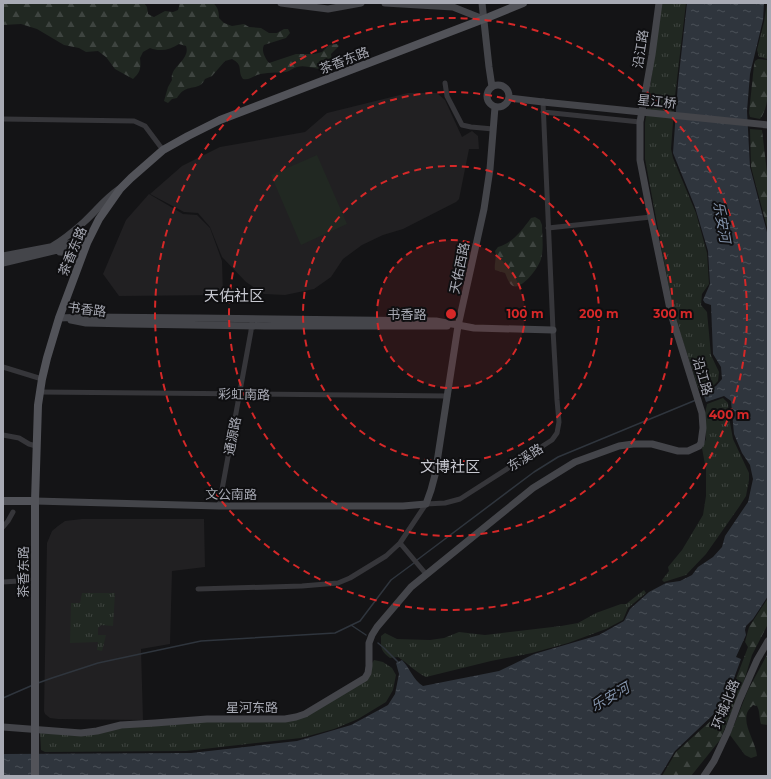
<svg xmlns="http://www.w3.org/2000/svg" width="771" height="779" viewBox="0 0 771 779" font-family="Montserrat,'Noto Sans SC',sans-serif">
	<defs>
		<pattern id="grass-tufts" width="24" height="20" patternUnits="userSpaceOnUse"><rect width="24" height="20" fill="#212822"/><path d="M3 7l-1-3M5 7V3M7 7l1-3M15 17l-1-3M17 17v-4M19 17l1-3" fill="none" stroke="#3e4440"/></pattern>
		<pattern id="forest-firs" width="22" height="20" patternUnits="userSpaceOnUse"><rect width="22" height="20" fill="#212822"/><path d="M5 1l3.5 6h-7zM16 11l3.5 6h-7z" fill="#3e4440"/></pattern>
		<pattern id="water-ripples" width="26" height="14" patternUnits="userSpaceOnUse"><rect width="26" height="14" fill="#2f353d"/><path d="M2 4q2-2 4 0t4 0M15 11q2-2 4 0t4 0" fill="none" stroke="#4a5057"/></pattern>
	</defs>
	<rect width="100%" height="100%" fill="#141416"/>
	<path fill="#212022" d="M408,93H437L445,100L462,137L472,131L478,136L479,149H469L459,199L456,202L403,229L383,235L362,245L343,259L331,277L314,289L285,295L264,294L246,282L222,257L210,227L198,213L184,212L150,194L182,166L220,147L305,132L327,113Z
		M149,194L183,214L197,215L210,228L222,261L223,295L119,296L103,274L126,220Z
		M82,519H204L205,567L172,571L170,644L141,649L143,720L58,719L50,718L45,714L44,711L47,543L52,531L58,526L65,521Z"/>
	<path fill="url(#grass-tufts)" d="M662,3H686L675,96L671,149L673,158L696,213L707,253L709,284L702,294L701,305L707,312L711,355L719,372L718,381L713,386L700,390L698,387L674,314L645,159V123Z
		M767,3H768V59L759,57L757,50L764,22Z
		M723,398L728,403L729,417L733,439L749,473V480L746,496L739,507L706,554L686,575L664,582L662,580L669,571L668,567L682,550L703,515L706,496V470L702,448L706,439L705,414L707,404Z
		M644,590L646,593L628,608L623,620L606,629L568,643L532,653L491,661L426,677C415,672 408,663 398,657L390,658C380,650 381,648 381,636L385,633L397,639L430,640L444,638L459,632L485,635L561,626L578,623L596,613L621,604H626Z
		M82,593H115L113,626L101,625L98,628V635H106L102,651L97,650L98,642L70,643L71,603H80Z
		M374,660L383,662L392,668L396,675L393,690L386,702L358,719L334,729L301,738L186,751L45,752L41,750L40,732L91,729L131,723L296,719L361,682Z"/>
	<path fill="url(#forest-firs)" d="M3,3H144L147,7L148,14L154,17L165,11L173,12L178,10L180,3H213C218,7 219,12 219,18L224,23L232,26L244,24L249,27L261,28L269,33H277L284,29H288L290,33L286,38L264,45C261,51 265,58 269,63L296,54H314L322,52L329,45L337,44L339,46L331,54L332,61L331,67C317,73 310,64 297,67C293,68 290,71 286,72C277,73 266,72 257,75C252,77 249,80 243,79C237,71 244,65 232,59L225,61L212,76L205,79C200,90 192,85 183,91C181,92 178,96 177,98L172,99L168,103L164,101L168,87L172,80C169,67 191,60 186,46L179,44C170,50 160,52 150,48L143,52L140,58C141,67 141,72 133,79L115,69L106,57L98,51L86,52L79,48L64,45L37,29L21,24L3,25Z
		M758,59L768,60C768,78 771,105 760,119L750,117L749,113L754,65L755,61Z
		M750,129L762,130L768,181V231L751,167Z
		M535,217L540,220L542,225C542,235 544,249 541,259C539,267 522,290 513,286C508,283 507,277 505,273L495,270C494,264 497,258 495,251L498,247C513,243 522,230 531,218Z
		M768,598V624L752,655L744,681L720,740L691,776H662L676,752L714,718L731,692L748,647L745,642L749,627Z
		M768,653V725L761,724C759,718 760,711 757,706L753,705C751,707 748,710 747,713C743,727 756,742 757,756L751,758L745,755L730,735L748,690Z"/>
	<path fill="#212822" d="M317,155L347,224L301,245L271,175Z"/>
	<path fill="url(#water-ripples)" d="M687,3H764L763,20L750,74L747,111L750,167L768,236V596L753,619L746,626L745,630L746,635L736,657L741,659L729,692L716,712L675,751L660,776H3V754L191,753L297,741L351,725L388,705L395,694L399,674L396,663L402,660C410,668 413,680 423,686L499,671L534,654L599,635L624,621L630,609L649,592L666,583L680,581L692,575L698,567L713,557L722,547L725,536L748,502L753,479L750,465L742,453L734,434L731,401L724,396L706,402L703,393L716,386L722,379L721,367L713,354L711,305L705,303L703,300L710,284L708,251L695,207L673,153L678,83Z"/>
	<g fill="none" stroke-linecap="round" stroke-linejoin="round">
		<path stroke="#2f353d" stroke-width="1.5" d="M417,560L534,472L558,457L696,400
			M351,625L366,635
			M378,643L384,648L398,662
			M38,683L52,678L98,663L201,641L335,633L360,621L391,580L414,563
			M3,698L33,685"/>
		<path stroke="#36363a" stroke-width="5" d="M445,83L447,96L462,125L471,127L493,129
			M543,112L640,122
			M3,119L134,121L145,126L163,150
			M548,228L651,217
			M3,367L42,379
			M39,392L448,396
			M3,435L19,438L29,444L36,446
			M219,506L251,331L252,322
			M3,527L8,521L13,512
			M400,543L426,574
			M3,582L35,580
			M198,589L302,586L338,583L350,578L386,556L400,543L426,504L445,503L460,499L552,440L557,433L559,422L557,400L553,330L543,102"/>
		<path stroke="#44454a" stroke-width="7" d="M281,3L328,9L361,3
			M385,3L453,7L483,19
			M482,3L489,67L492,87
			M487 96a11 11 0 1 1 22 0a11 11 0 1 1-22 0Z
			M509,98L543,102
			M51,247C63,240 74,231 84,222C96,211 105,199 118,190
			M60,252C69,252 74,256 79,262
			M3,256L66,244L77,243
			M3,263L87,243
			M59,318L86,317L199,318L436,321L474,328L553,330
			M71,320L86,323L129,324L264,326H447
			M35,501L219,506H403L426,504L431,490L435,475L458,326L484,209L490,169L495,107
			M3,727L81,733L97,731L121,725L155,723L207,719H285L296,717L305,714L365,678L368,673L369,666V643L372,635L377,627L411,587L533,488L575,462L619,446L633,444H652L678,451H688L699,446L701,443L703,428L702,413L671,314L651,217L640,160V122L652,55L659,3
			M704,776L714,761L728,731L739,701L757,660L768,641"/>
		<path stroke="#525359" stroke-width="8" d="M3,501H35
			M35,776V501L38,405L42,379L47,358L59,318L87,243L99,219L120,189L131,178L163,150L188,136L220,120L489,17L523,3"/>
		<path stroke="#44454a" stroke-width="7" d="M543,102L768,125"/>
	</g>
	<circle cx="451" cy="314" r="74" fill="#d62828" fill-opacity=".12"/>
	<g fill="none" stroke="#d62828" stroke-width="2" stroke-dasharray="7 5">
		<circle cx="451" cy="314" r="74"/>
		<circle cx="451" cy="314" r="148"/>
		<circle cx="451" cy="314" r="222"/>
		<circle cx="451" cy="314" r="296"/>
	</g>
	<g text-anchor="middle" stroke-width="4" stroke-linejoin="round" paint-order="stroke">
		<g font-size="13" fill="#a8aab4" stroke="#0f0f11">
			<text transform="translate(640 49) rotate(-81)" y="5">沿江路</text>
			<text transform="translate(344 60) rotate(-21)" y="5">茶香东路</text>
			<text transform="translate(657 101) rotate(6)" y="5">星江桥</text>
			<text transform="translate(72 251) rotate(-67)" y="5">茶香东路</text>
			<text transform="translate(459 268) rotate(-78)" y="5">天佑西路</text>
			<text transform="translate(87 309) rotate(7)" y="5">书香路</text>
			<text x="407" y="319">书香路</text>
			<text transform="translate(703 376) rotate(74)" y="5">沿江路</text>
			<text transform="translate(244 394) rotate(1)" y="5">彩虹南路</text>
			<text transform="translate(232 436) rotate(-79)" y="5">通源路</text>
			<text transform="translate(525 457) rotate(-32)" y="5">东溪路</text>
			<text x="231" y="499">文公南路</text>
			<text transform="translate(23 572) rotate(-90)" y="5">茶香东路</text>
			<text transform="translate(725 704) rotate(-68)" y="5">环城北路</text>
			<text x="252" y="712">星河东路</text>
		</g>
		<g font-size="14" font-style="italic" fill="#8393ab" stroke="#0f0f11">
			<text transform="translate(722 222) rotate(80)" y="5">乐安河</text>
			<text transform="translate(610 697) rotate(-30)" y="5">乐安河</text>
		</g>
		<g font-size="15" fill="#c8c9d1" stroke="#0f0f11">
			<text x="234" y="301">天佑社区</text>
			<text x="450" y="472">文博社区</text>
		</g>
	</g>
	<circle cx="451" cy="314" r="6" fill="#d62828" stroke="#0f0f11" stroke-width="2"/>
	<g font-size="12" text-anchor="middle" font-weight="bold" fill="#d62828" stroke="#0f0f11" stroke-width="4" stroke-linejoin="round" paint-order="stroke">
		<text x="525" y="318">100 m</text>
		<text x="599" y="318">200 m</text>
		<text x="673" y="318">300 m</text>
		<text x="729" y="419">400 m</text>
	</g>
	<rect width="771" height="779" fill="none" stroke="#a8aab4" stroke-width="8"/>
</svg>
